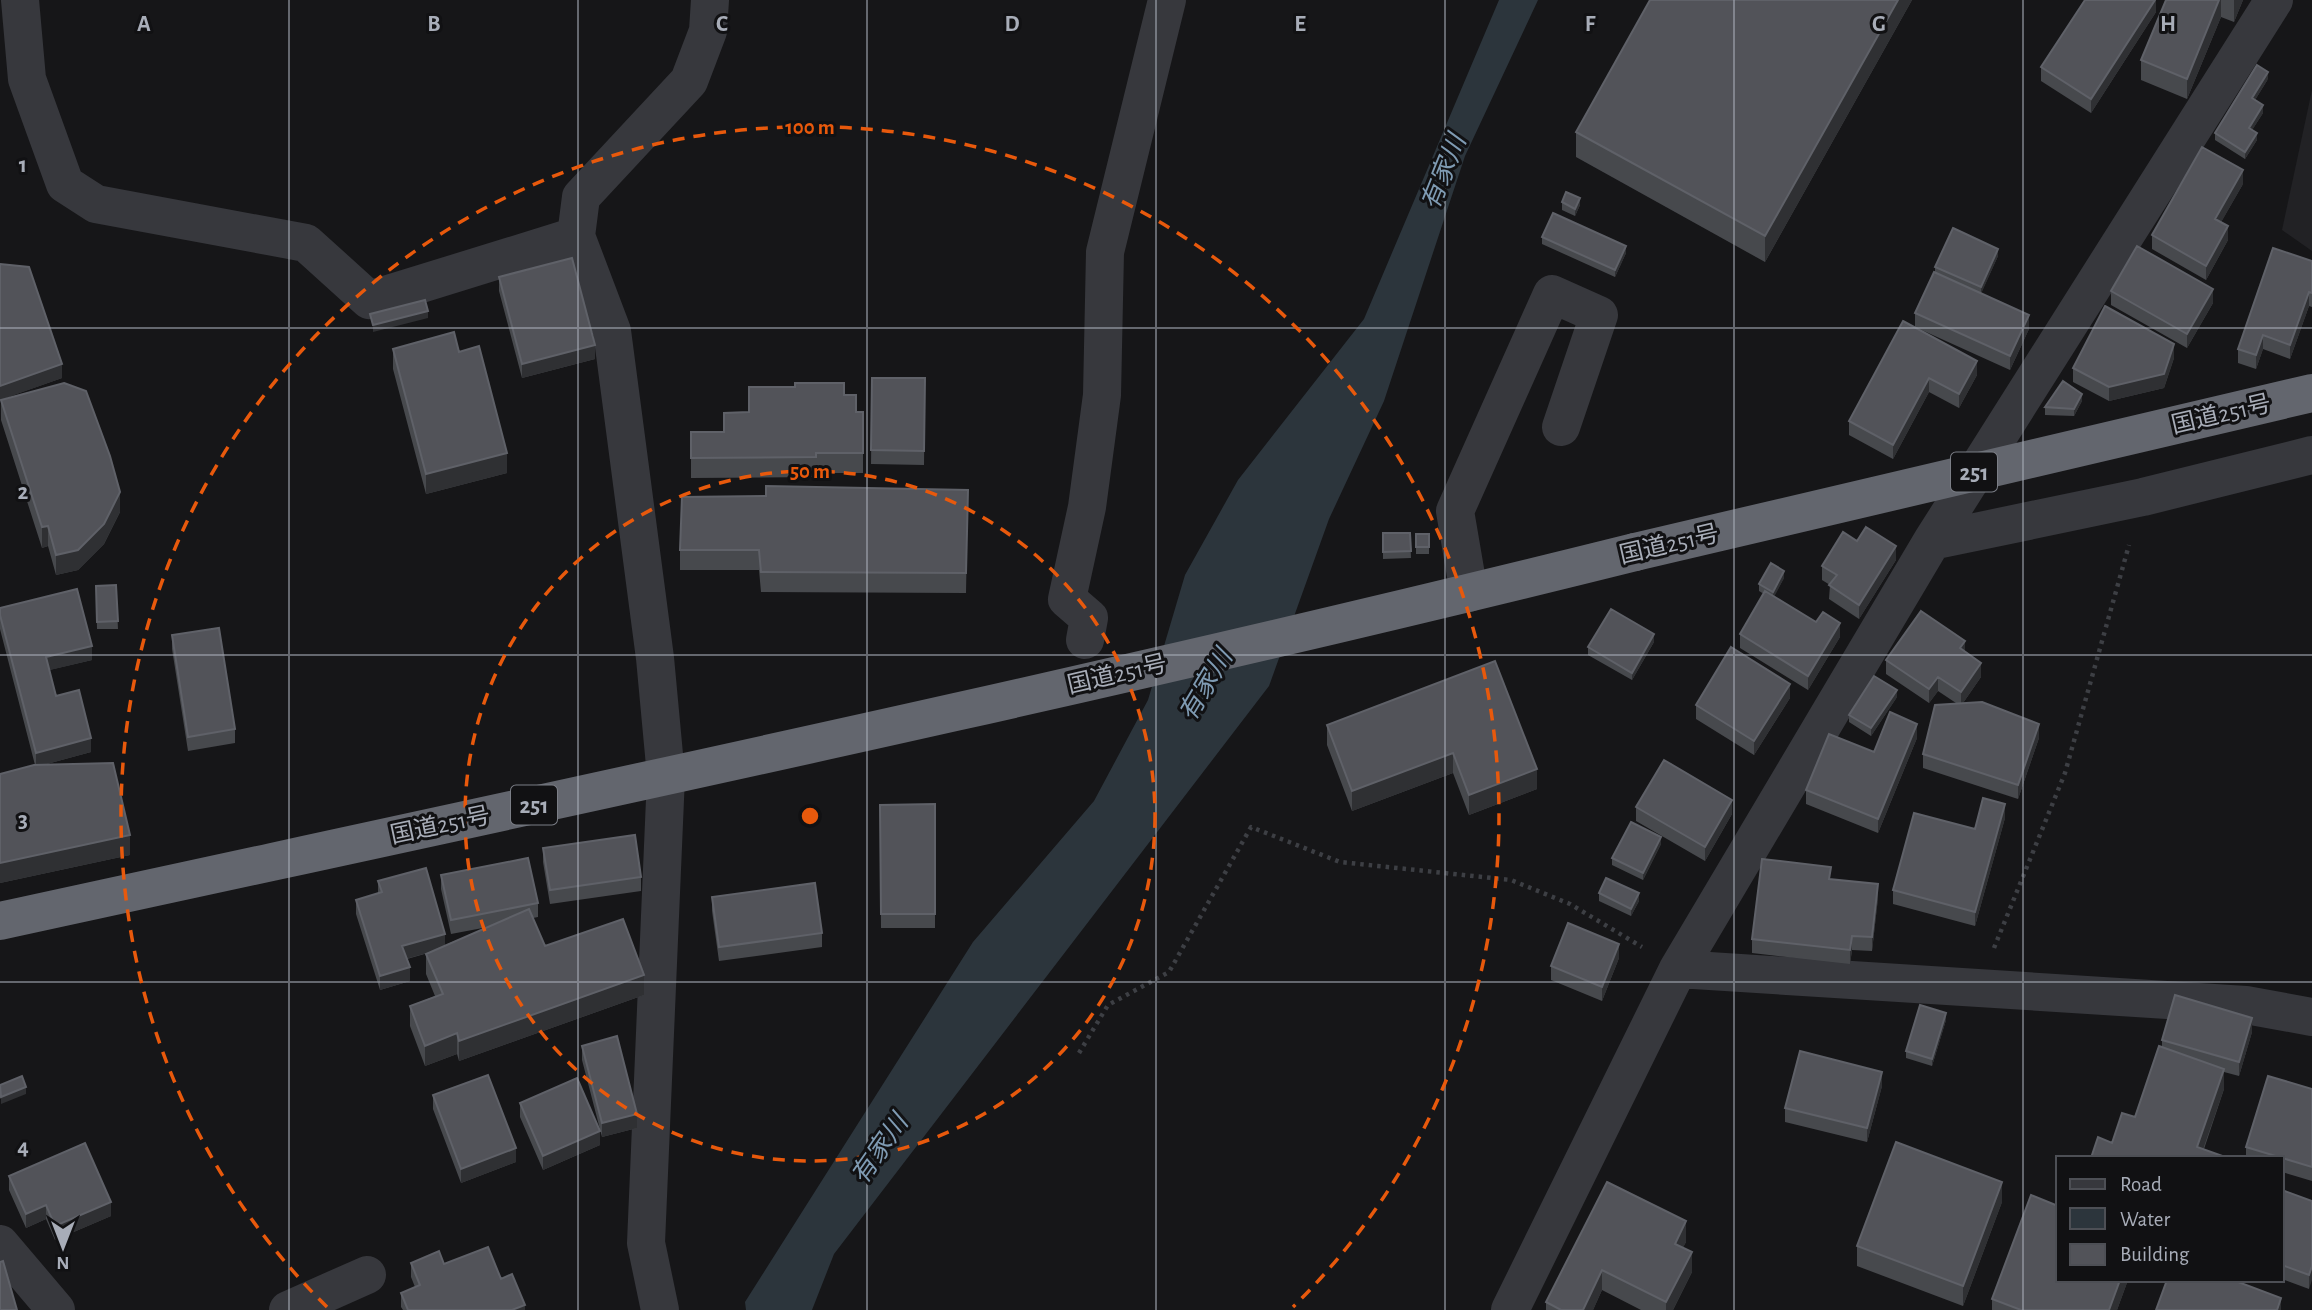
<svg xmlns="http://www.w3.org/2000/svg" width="2312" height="1310" viewBox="0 0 2312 1310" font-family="'Alegreya Sans','Noto Sans JP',sans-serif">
	<rect width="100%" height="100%" fill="#161618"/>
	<path fill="#222225" d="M2312,90V251L2282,230Z"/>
	<path fill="#2c353c" d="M1499,0H1538L1465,156L1384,401L1329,519L1269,686L834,1254L812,1310H746L745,1302L973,942L1094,801L1148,700L1185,575L1238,480L1364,319Z"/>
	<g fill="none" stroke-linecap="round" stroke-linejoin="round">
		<path stroke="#3d3f44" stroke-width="4.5" stroke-dasharray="3.5 5" stroke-linecap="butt" d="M1994,948L2065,773L2129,545
			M1079,1053L1108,1005L1169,972L1251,827L1340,862L1511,880L1570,904L1642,947"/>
		<path stroke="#37383d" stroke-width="38" d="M20,0L27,79L65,184L96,204L306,243L369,300L576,236
			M1932,541L2143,497L2312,455
			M1469,593L1455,511L1552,294L1599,315L1561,427
			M1085,640L1089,618L1067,599L1087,507L1102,395L1105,252L1167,0
			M1678,969L2246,1005L2312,1017
			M0,1244L56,1310
			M288,1310L367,1275
			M660,1310L646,1243L666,776L655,658L612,331L576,236L581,197L689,81L708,31L710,0
			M1510,1310L1678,969L1932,541L2274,0"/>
		<path stroke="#63666e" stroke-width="38" d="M0,921C546,802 1093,687 1635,552"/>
		<path stroke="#63666e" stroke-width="38" d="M1635,552L2312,393"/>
	</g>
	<path fill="#47494d" d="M1650,0H1912L1765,262L1576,157V132Z
		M2156,0V12L2091,113L2041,81V67Z
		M2166,0H2243L2234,22L2221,17L2187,99L2141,80V60Z
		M2268,79L2255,100L2263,113L2252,130L2257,140L2245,159L2215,140V133Z
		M2243,184L2221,222L2228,240L2206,280L2152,249V235Z
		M1562,202L1580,205L1575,216L1562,210Z
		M1542,237L1626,253L1615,277L1542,244Z
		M1998,256L1981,293L2029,329L2010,370L1915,327V313L1935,272V267Z
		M2312,261V307L2309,306L2290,359L2263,349L2256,369L2238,363V349Z
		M0,264L62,378L2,399L120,512L104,544L78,570L56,575L48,546L42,548L1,420Z
		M499,277L595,359L522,378L499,291Z
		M2111,291L2213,303L2187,348L2111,305Z
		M1903,321L1977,375L1959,408L1929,392L1893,459L1849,435V421Z
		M393,349L459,352L507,473L426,494L393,369Z
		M2174,358L2164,388L2109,401L2073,382V368Z
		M872,378H925L924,465L871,464Z
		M844,395L856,412H863V473H816V477L691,478V432H724L749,412Z
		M2082,401L2074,416L2045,415V407Z
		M968,490L966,593L761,592L759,570H680V550L766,496Z
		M1383,533H1410L1411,558L1383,559Z
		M1416,534H1429V554H1416Z
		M1857,541L1896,560L1859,619L1829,599L1830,585L1822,580V566Z
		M1784,578L1774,596L1840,637L1808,690L1740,648V634L1764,594L1759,591V584Z
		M116,585L118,629H97L96,586Z
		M0,608L92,660L49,670L56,696L91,752L43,765L130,855L0,883V774L35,765L0,629Z
		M172,635L235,729V743L188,751L172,649Z
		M1654,642L1632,680L1588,655V647Z
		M1965,651L1981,677L1963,703L2039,738L2018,799L1923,768V754L1956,703L1938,691L1929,703L1886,674V660Z
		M1495,661L1537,789L1469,815L1453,773L1352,811L1327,745V725Z
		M1897,697L1871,736L1849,722V715Z
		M1790,698L1754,755L1696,719V705Z
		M1917,738L1878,833L1806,804V790L1874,752Z
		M935,804V928H881L880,805Z
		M1636,807L1732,814L1705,861L1636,821Z
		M2005,818L1975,926L1893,904V890L1975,829Z
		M1661,844L1643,880L1612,865V858Z
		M543,848L641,877V891L550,904L543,862Z
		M441,875L538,903V917L533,918L545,946L644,995L459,1061L457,1054L425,1066L410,1026V1006L435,996L426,974V954L428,953L407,959L410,981L380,990L356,914V900L378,893V881L445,945L488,927L451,934L441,889Z
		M1831,879L1878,898L1872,951L1852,950L1850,964L1752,953V939Z
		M1599,893L1639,901L1631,916L1599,901Z
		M712,897L822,933V947L719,961L712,911Z
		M1619,958L1602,1001L1551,980V966Z
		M1946,1020L1932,1066L1906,1058V1051Z
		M2252,1032L2239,1076L2224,1072V1089L2204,1149L2112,1143L2135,1117L2162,1047V1040Z
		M582,1046L637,1128L602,1137L582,1060Z
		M1882,1086L1867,1142L1785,1122V1108Z
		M2312,1089V1181L2282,1172V1158H2246V1147Z
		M433,1095L516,1162L461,1183L433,1109Z
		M520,1103L600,1145L543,1170L520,1117Z
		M9,1176L111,1216L55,1240L46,1219L26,1228L9,1190Z
		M1607,1182L1686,1242L1683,1247L1692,1272L1673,1310H1641L1602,1290L1593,1310H1546V1302Z
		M2282,1190L2312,1201L2309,1289L2282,1279Z
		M2002,1202L1963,1306L1857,1266V1246Z
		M411,1263L444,1264L501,1279L525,1310H403L401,1307V1293L415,1287L411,1277Z
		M2128,1280L2117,1310H1992V1299Z"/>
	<path fill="#2f3033" d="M1898,0H1912L1765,262V236Z
		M2155,0H2156V12L2091,113V99Z
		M2219,0H2221V17L2187,99V79Z
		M2234,0H2243L2234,22Z
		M2268,72V79L2252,105V98Z
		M2263,105V113L2249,135V128Z
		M2257,133V140L2245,159V152Z
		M2243,170V184L2215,233V219Z
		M1580,198V205L1575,216V209Z
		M2228,226V240L2206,280V266Z
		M1626,246V253L1615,277V270Z
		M1998,249V256L1981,294V287Z
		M2213,289V303L2187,348V334Z
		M2309,292V306L2290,359V345Z
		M428,311V318L373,332V325Z
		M2029,315V329L2010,370V356Z
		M2263,335V349L2256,369V355Z
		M2174,344V358L2164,388L2109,401V387Z
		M595,345V359L522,378V364Z
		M1977,361V375L1959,408V394Z
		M62,364V378L0,400V386Z
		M1929,378V392L1893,459V445Z
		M2082,394V401L2074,416V409Z
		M507,453V473L426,494V474Z
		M120,492V512L104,544L78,570L56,575V555Z
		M48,526V546L42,548V527Z
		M1896,546V560L1859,619V605Z
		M1784,571V578L1773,599V592Z
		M1840,623V637L1808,690V676Z
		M1654,634V642L1632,680V673Z
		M1965,641V655L1960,648Z
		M92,646V660L46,671V657Z
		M1981,663V677L1961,706V692Z
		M1938,677V691L1929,703V689Z
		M1790,684V698L1754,755V741Z
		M1897,690V697L1871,736V728Z
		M1917,724V738L1878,833V819Z
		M2039,724V738L2018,799V785Z
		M91,738V752L36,767V753Z
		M1453,753V773L1352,811V791Z
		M1537,769V789L1469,815V795Z
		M1732,800V814L1705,861V847Z
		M2005,804V818L1975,926V912Z
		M130,835V855L0,883V863Z
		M1661,837V844L1643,880V873Z
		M1878,884V898L1872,951V937Z
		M1639,893V901L1631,916V909Z
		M445,934V948L402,960V946Z
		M1852,936V950L1850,964V950Z
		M1619,944V958L1602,1001V987Z
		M410,967V981L380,990V976Z
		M644,975V995L459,1061V1041Z
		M1946,1013V1020L1932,1066V1059Z
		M2252,1018V1032L2239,1076V1062Z
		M457,1033V1054L425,1066V1046Z
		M2224,1069V1089L2200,1158L2197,1147Z
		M1882,1072V1086L1867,1142V1128Z
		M26,1087V1094L1,1104V1097Z
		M637,1114V1128L602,1137V1123Z
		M600,1131V1145L543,1170V1156Z
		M516,1148V1162L461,1183V1169Z
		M2002,1182V1202L1963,1306V1286Z
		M111,1202V1216L55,1240V1226Z
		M46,1205V1219L26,1228V1214Z
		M1686,1221V1242L1675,1264V1244Z
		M1692,1252V1272L1673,1310H1666V1302Z
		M2312,1266V1280L2309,1289V1275Z
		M1602,1270V1290L1593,1310H1583Z
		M2120,1280H2128L2117,1310H2109Z
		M2281,1298V1310H2277Z
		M525,1305V1310H512Z"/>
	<path fill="#525359" stroke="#5f6168" stroke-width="2" d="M1650,0H1898L1765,236L1576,132Z
		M2085,0H2155L2091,99L2041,67Z
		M2166,0H2219L2187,79L2141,60Z
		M2257,65L2268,72L2252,98L2263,105L2249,128L2257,133L2245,152L2215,133Z
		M2202,147L2243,170L2215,219L2228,226L2206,266L2152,235Z
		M1566,192L1580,198L1575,209L1562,202Z
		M1553,213L1626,246L1615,270L1542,237Z
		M1953,228L1998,249L1981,287L1935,267Z
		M2137,246L2213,289L2187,334L2111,291Z
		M2273,248L2312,261V293L2309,292L2290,345L2263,335L2256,355L2238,349Z
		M572,258L595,345L522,364L499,277Z
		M0,264L29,267L62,364L0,386Z
		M1934,272L2029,315L2010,356L1915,313Z
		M425,300L428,311L373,325L370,314Z
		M2105,306L2174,344L2164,374L2109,387L2073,368Z
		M1903,321L1977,361L1959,394L1929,378L1893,445L1849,421Z
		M454,332L459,352L479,346L507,453L426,474L393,349Z
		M872,378H925L924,451L871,450Z
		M2063,381L2082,394L2074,409L2045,407Z
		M64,383L86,391L110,456L120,492L104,524L78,550L56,555L48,526L42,527L1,400Z
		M795,383H844V395H856V412H863V453H816V457L691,458V432H724V413L749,412V387H795Z
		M766,486L968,490L966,573L761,572L759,550H680L682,497L766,496Z
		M1866,527L1896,546L1859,605L1829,585L1837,575L1822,566L1843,532L1857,541Z
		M1383,533H1410L1411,551L1383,552Z
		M1416,534H1429V547H1416Z
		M1771,563L1784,571L1773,592L1759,584Z
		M116,585L118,621L97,622L96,586Z
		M77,589L92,646L46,657L56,696L79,690L91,738L36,753L0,615V608Z
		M1765,591L1816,622L1823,612L1840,623L1808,676L1740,634Z
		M1611,609L1654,634L1632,673L1588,647Z
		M1921,611L1965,641L1960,648L1981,663L1961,692L1938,677L1929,689L1886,660Z
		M219,628L235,729L188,737L172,635Z
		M1731,647L1790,684L1754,741L1696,705Z
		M1495,661L1537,769L1469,795L1453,753L1352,791L1327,725Z
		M1874,676L1897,690L1871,728L1849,715Z
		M1982,702L2039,724L2018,785L1923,754L1935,705Z
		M1890,712L1917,724L1878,819L1806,790L1829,734L1874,752Z
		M1664,760L1732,800L1705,847L1636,807Z
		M113,763L130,835L0,863V774L34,765Z
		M1983,798L2005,804L1975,912L1893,890L1914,813L1975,829Z
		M935,804V914H881L880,805Z
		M1631,822L1661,837L1643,873L1612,858Z
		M635,835L641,877L550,890L543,848Z
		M528,858L538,903L451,920L441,875Z
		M1762,859L1831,867L1829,879L1878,884L1872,937L1852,936L1850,950L1752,939Z
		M426,868L445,934L402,946L410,967L380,976L356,900L382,892L378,881Z
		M1606,878L1639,893L1631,909L1599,893Z
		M815,883L822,933L719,947L712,897Z
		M529,909L545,946L623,919L644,975L459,1041L457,1033L425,1046L410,1006L443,994L426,954Z
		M1568,923L1619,944L1602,987L1551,966Z
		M2175,995L2252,1018L2239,1062L2162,1040Z
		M1920,1005L1946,1013L1932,1059L1906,1051Z
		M617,1036L637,1114L602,1123L582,1046Z
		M2159,1046L2224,1069L2197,1147L2228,1158H2091L2098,1137L2112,1143L2122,1113L2135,1117Z
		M1800,1051L1882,1072L1867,1128L1785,1108Z
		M488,1075L516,1148L461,1169L433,1095Z
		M22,1076L26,1087L1,1097L0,1085Z
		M2268,1076L2312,1089V1167L2246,1147Z
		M577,1078L600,1131L543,1156L520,1103Z
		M1896,1142L2002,1182L1963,1286L1857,1246Z
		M85,1143L111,1202L55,1226L46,1205L26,1214L9,1176Z
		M1607,1182L1686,1221L1675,1244L1692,1252L1666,1302L1602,1270L1583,1310H1561L1546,1302Z
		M2282,1190L2312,1201V1266L2309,1275L2282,1265Z
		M2031,1195L2058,1206V1280H2120L2109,1310H2021L1992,1299Z
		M488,1247L501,1279L512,1274L525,1305L512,1310H408L401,1293L420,1285L411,1263L439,1251L444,1264Z
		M3,1261L17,1310H0V1262Z
		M2167,1280H2233L2281,1298L2277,1310H2156Z"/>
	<path fill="none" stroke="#a8adb8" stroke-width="2" stroke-opacity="0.55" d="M289,0V1310M578,0V1310M867,0V1310M1156,0V1310M1445,0V1310M1734,0V1310M2023,0V1310M0,328H2312M0,655H2312M0,982H2312"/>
	<g fill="none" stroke="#e8590c" stroke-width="3.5" stroke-dasharray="12 9">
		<circle cx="810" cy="816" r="345"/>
		<path d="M327 1307A689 689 0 1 1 1293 1307"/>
	</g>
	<g text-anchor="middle" stroke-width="6" stroke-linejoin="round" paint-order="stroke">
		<g fill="#111113" stroke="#7b7e86" stroke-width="2">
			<rect x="1951" y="452.5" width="46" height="39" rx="5"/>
			<rect x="511" y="785.5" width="46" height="39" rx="5"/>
		</g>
		<g font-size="23" font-weight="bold" fill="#a8adb8">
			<text x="1974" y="480">251</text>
			<text x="534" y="813">251</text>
		</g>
		<g font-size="24" fill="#a8adb8" stroke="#111113">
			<text transform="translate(2221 414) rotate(-13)" y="8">国道251号</text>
			<text transform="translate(1669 544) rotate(-13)" y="8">国道251号</text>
			<text transform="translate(1117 674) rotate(-13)" y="8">国道251号</text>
			<text transform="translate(440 825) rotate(-12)" y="8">国道251号</text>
		</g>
		<g font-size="26" font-style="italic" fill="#7f9bb3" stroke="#111113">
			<text transform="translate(1443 172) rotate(-68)" y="9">有家川</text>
			<text transform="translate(1205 685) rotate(-59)" y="9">有家川</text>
			<text transform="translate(879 1149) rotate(-55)" y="9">有家川</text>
		</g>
	</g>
	<g font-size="23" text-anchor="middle" font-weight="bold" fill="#a8adb8" stroke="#111113" stroke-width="6" stroke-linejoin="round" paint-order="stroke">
		<text x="144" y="31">A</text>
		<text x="434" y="31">B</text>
		<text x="722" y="31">C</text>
		<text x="1012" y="31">D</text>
		<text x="1300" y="31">E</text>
		<text x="1590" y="31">F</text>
		<text x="1879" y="31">G</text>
		<text x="2168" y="31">H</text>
		<text x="23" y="172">1</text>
		<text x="23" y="499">2</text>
		<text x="23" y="827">3</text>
		<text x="23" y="1154">4</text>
	</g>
	<circle cx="810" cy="816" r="10" fill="#e8590c" stroke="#111113" stroke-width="3.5"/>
	<g font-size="21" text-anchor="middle" font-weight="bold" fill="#e8590c" stroke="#111113" stroke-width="6" stroke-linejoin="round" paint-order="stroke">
		<text x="810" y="134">100 m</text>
		<text x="810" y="478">50 m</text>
	</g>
	<rect x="2056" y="1156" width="228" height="126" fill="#111113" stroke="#4d4f55" stroke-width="2"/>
	<rect x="2070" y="1179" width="35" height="10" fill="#37383d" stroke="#4d4f55" stroke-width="2"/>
	<text x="2120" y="1191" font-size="21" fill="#a8adb8">Road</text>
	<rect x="2070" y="1208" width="35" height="21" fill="#2c353c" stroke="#4d4f55" stroke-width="2"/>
	<text x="2120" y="1226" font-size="21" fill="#a8adb8">Water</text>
	<rect x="2070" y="1244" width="35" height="21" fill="#525359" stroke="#4d4f55" stroke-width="2"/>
	<text x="2120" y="1261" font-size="21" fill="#a8adb8">Building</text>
	<g transform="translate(63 1247) rotate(180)" stroke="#111113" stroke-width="5" paint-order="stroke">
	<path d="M0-5L12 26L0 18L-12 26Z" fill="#a8adb8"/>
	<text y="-10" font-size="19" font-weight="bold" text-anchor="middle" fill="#a8adb8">N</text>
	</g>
</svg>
